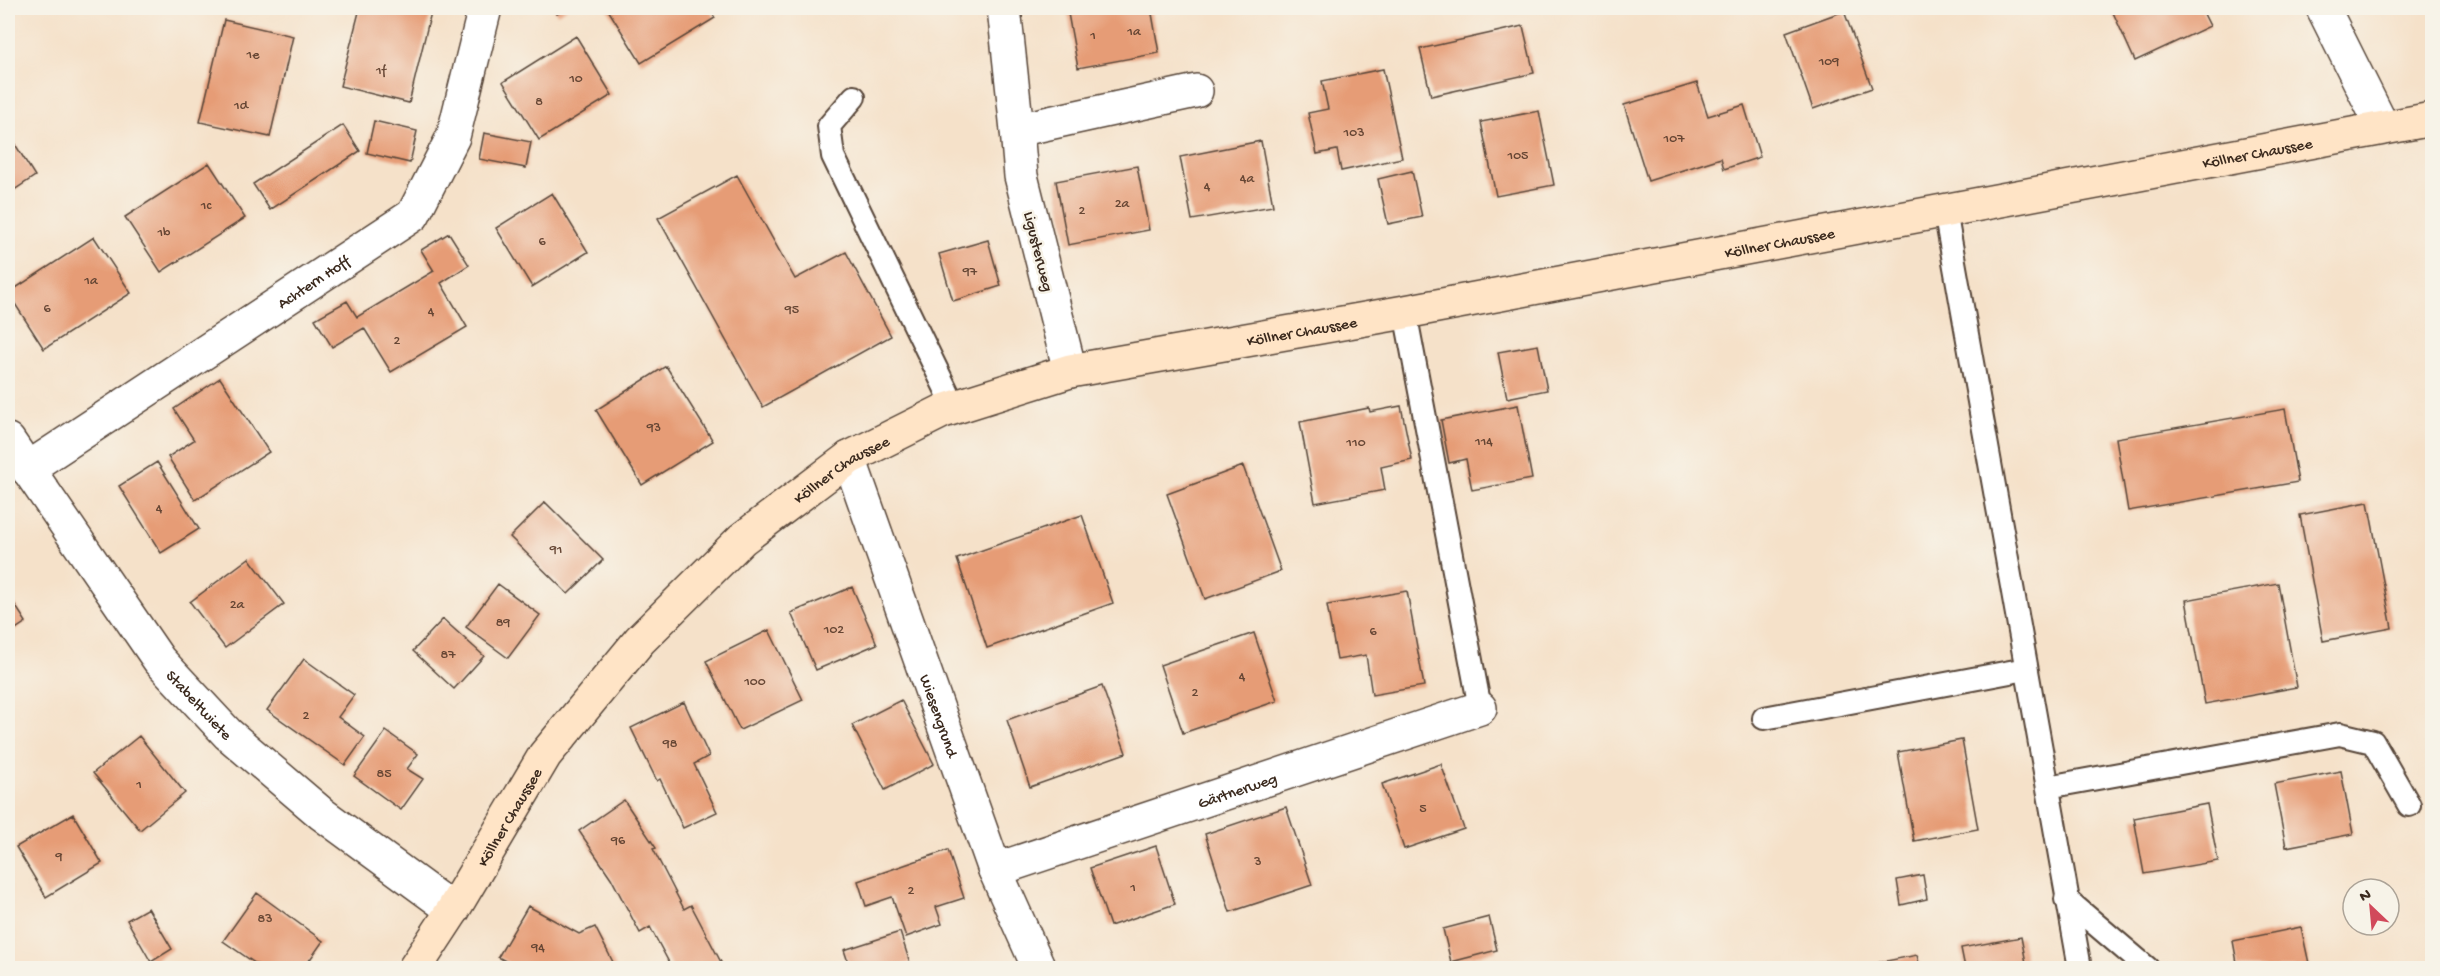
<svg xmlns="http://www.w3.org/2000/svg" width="2440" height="976" viewBox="0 0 2440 976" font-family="'Gochi Hand',sans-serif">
	<rect width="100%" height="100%" fill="#f7f3e8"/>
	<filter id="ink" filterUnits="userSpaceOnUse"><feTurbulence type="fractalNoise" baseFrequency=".0167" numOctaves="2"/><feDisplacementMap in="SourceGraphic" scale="12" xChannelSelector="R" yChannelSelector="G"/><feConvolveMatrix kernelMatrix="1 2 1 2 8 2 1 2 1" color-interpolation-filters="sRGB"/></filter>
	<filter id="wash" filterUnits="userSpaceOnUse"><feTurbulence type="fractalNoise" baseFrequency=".008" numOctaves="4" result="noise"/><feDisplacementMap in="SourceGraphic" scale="24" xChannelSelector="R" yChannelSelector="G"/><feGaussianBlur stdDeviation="1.35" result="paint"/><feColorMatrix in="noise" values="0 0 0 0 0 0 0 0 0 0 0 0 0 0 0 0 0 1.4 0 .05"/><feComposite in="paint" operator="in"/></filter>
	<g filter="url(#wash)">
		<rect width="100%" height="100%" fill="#f5e1c9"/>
		<g id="blocks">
			<path fill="#e69c76" d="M360,8H432L409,103L340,86Z
				M553,8H568L557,14Z
				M607,8H709L715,18L641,63Z
				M1067,8H1151L1159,53L1078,68Z
				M2111,8H2201L2210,26L2135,61Z
				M1844,11L1872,88L1813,109L1786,32Z
				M224,20L293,36L270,137L200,122Z
				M1523,26L1534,73L1431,96L1420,49Z
				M576,36L612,95L539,140L503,82Z
				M1383,69L1402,158L1341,171L1337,150L1317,154L1308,113L1328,109L1322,81Z
				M1697,83L1708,116L1744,105L1760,157L1724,169L1721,158L1648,181L1624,105Z
				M8,89L14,99L8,103Z
				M1539,111L1554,185L1496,196L1481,122Z
				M374,121L417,131L410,163L367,153Z
				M343,125L360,151L270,210L253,184Z
				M8,133L35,176L8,194Z
				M484,133L531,142L526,168L479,159Z
				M1261,141L1273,206L1192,220L1180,157Z
				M209,163L245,218L161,272L125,217Z
				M1137,166L1149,230L1068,245L1056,181Z
				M1412,171L1422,217L1388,224L1378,179Z
				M737,175L795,279L846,252L891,336L763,407L658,218Z
				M552,193L588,252L532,287L496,228Z
				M449,233L469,265L441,283L467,327L391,372L364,328L332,347L315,319L347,301L357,317L434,271L421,250Z
				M94,237L131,293L44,349L8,293Z
				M988,240L1001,286L953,301L939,254Z
				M1538,345L1547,390L1507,398L1498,352Z
				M666,366L713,441L642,485L596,410Z
				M220,378L269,452L195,500L168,457L194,440L174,409Z
				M1518,405L1532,479L1472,490L1466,459L1449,463L1441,420Z
				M1401,406L1412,460L1381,467L1385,490L1315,503L1300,422L1369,408L1370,412Z
				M2285,409L2298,482L2128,511L2116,438Z
				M157,462L199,529L161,553L119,486Z
				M1243,466L1281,571L1205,599L1167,494Z
				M545,502L603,560L568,594L510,537Z
				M2368,502L2392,628L2323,641L2300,515Z
				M1082,515L1113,603L987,648L957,559Z
				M249,558L284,604L225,648L190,602Z
				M2278,583L2297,687L2205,704L2186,600Z
				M498,584L540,615L508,658L466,627Z
				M852,587L877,644L816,670L791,613Z
				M1407,591L1424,686L1372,695L1366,655L1337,660L1327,605Z
				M8,594L26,622L8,634Z
				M443,619L484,656L454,689L413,651Z
				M769,630L803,700L740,730L706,661Z
				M1254,633L1277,701L1183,733L1160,665Z
				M304,659L354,695L338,717L365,737L345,765L267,710Z
				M1102,686L1126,753L1030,787L1007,720Z
				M901,700L934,764L885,790L852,725Z
				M684,702L709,756L694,764L717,812L683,828L660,779L657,781L631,728Z
				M386,731L418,754L407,769L423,779L401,810L354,776Z
				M139,736L185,793L140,830L93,773Z
				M1962,740L1978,829L1914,841L1898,752Z
				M1441,764L1464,829L1404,849L1382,784Z
				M2341,771L2353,834L2286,847L2274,784Z
				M624,800L656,848L653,849L684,909L691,905L724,968H672L650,927L640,933L611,878L579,831Z
				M2207,804L2218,861L2144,874L2134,818Z
				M1286,807L1312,885L1230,912L1205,834Z
				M73,814L102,863L46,897L16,847Z
				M1156,846L1175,904L1110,926L1090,868Z
				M948,850L964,898L936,907L942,924L906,937L892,897L866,906L858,881Z
				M1923,875L1927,899L1901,905L1897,880Z
				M257,893L323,941L304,968H262L223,941Z
				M528,906L579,934L595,927L616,968H564L562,964L559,968H518L498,957Z
				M148,908L172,949L151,962L127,920Z
				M1489,917L1497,950L1451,962L1443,929Z
				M2301,927L2310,968H2238L2233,941Z
				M900,932L910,963L894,968H850L844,950Z
				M2021,937L2027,968H1965L1961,948Z
				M1917,955L1920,968H1855V967Z"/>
		</g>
	</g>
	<g filter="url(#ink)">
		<use href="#blocks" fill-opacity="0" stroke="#574538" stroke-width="1.5"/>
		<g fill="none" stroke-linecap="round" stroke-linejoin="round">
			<g stroke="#574538" stroke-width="26">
				<path id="lane" d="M854,97L829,126L833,156L955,408
					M1945,211L2080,968
					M1405,312L1480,708
					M1764,718L2026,669
					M2048,787L2340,734L2373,742L2409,805
					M2066,899L2147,968"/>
			</g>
			<g stroke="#574538" stroke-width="36">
				<g id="street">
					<path d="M1004,8L1017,130"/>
					<path d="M2323,8L2383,128"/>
					<path d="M1070,371L1021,176L1017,130L1196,91"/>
					<path id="s1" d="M8,440L159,660L228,734L322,814L453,910"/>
					<path id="s2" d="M849,458L995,870L1039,968"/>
					<path id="s3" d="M27,469L413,215L453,137L485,8"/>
					<path id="s4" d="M995,870L1480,708"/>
				</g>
			</g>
			<g stroke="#574538" stroke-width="36">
				<g id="secondary">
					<path id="s5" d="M415,968L453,910L545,755L640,640L742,539L849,458L943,411L1070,371L1405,312L2432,119"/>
				</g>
			</g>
			<use href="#lane" stroke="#fff" stroke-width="22"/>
			<use href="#street" stroke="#fff" stroke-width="33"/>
			<use href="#secondary" stroke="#ffe4c6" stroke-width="33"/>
		</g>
	</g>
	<g text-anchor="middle" stroke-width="5" stroke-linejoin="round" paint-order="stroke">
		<g font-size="14" fill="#664634">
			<text x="1134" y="35">1a</text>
			<text x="1093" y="39">1</text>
			<text x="253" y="58">1e</text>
			<text x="1829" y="65">109</text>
			<text x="381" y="74">1f</text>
			<text x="576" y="82">10</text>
			<text x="539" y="105">8</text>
			<text x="241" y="109">1d</text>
			<text x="1354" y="136">103</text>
			<text x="1674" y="142">107</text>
			<text x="1518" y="159">105</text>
			<text x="1247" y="182">4a</text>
			<text x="1207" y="190">4</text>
			<text x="1122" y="207">2a</text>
			<text x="206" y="209">1c</text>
			<text x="1082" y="214">2</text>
			<text x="164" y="236">1b</text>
			<text x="542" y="245">6</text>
			<text x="970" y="275">97</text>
			<text x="91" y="284">1a</text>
			<text x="47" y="312">6</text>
			<text x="792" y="313">95</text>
			<text x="431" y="315">4</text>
			<text x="397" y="344">2</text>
			<text x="654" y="431">93</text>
			<text x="1484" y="445">114</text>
			<text x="1356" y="446">110</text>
			<text x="159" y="512">4</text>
			<text x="556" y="553">91</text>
			<text x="237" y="608">2a</text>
			<text x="503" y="626">89</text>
			<text x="834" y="633">102</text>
			<text x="1373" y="635">6</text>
			<text x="448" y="658">87</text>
			<text x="1242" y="680">4</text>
			<text x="755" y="685">100</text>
			<text x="1195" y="696">2</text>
			<text x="306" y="719">2</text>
			<text x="670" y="747">98</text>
			<text x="384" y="777">85</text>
			<text x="139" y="788">1</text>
			<text x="1423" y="812">5</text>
			<text x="618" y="844">96</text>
			<text x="59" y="860">9</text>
			<text x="1258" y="865">3</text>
			<text x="1133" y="891">1</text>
			<text x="911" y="894">2</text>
			<text x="265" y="922">83</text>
			<text x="538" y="951">94</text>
		</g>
		<g font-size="16" fill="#3b2a1e" stroke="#f7f3e8">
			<text dy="6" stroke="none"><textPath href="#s5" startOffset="2122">Köllner Chaussee</textPath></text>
			<text dy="6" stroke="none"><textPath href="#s5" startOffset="1636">Köllner Chaussee</textPath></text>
			<text transform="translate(1040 251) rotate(76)" y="6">Ligusterweg</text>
			<text dy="6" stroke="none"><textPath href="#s3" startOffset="342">Achtern Hoff</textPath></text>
			<text dy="6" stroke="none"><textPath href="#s5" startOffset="1150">Köllner Chaussee</textPath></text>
			<text dy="6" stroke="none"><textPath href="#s5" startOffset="664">Köllner Chaussee</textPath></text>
			<text dy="6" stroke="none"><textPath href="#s1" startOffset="327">Stabeltwiete</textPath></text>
			<text dy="6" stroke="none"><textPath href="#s2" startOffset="273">Wiesengrund</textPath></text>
			<text dy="6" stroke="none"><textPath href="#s4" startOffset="255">Gärtnerweg</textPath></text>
			<text dy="6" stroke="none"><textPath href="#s5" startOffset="178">Köllner Chaussee</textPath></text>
		</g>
	</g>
	<rect width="2440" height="976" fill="none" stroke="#f7f3e8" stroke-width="30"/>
	<g transform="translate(2371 907) rotate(334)"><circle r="28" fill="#f7f3e8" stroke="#aca397" stroke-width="1.5"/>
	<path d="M0-4.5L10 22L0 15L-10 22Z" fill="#d1495b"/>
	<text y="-9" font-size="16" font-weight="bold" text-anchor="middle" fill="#3b2a1e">N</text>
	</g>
</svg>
